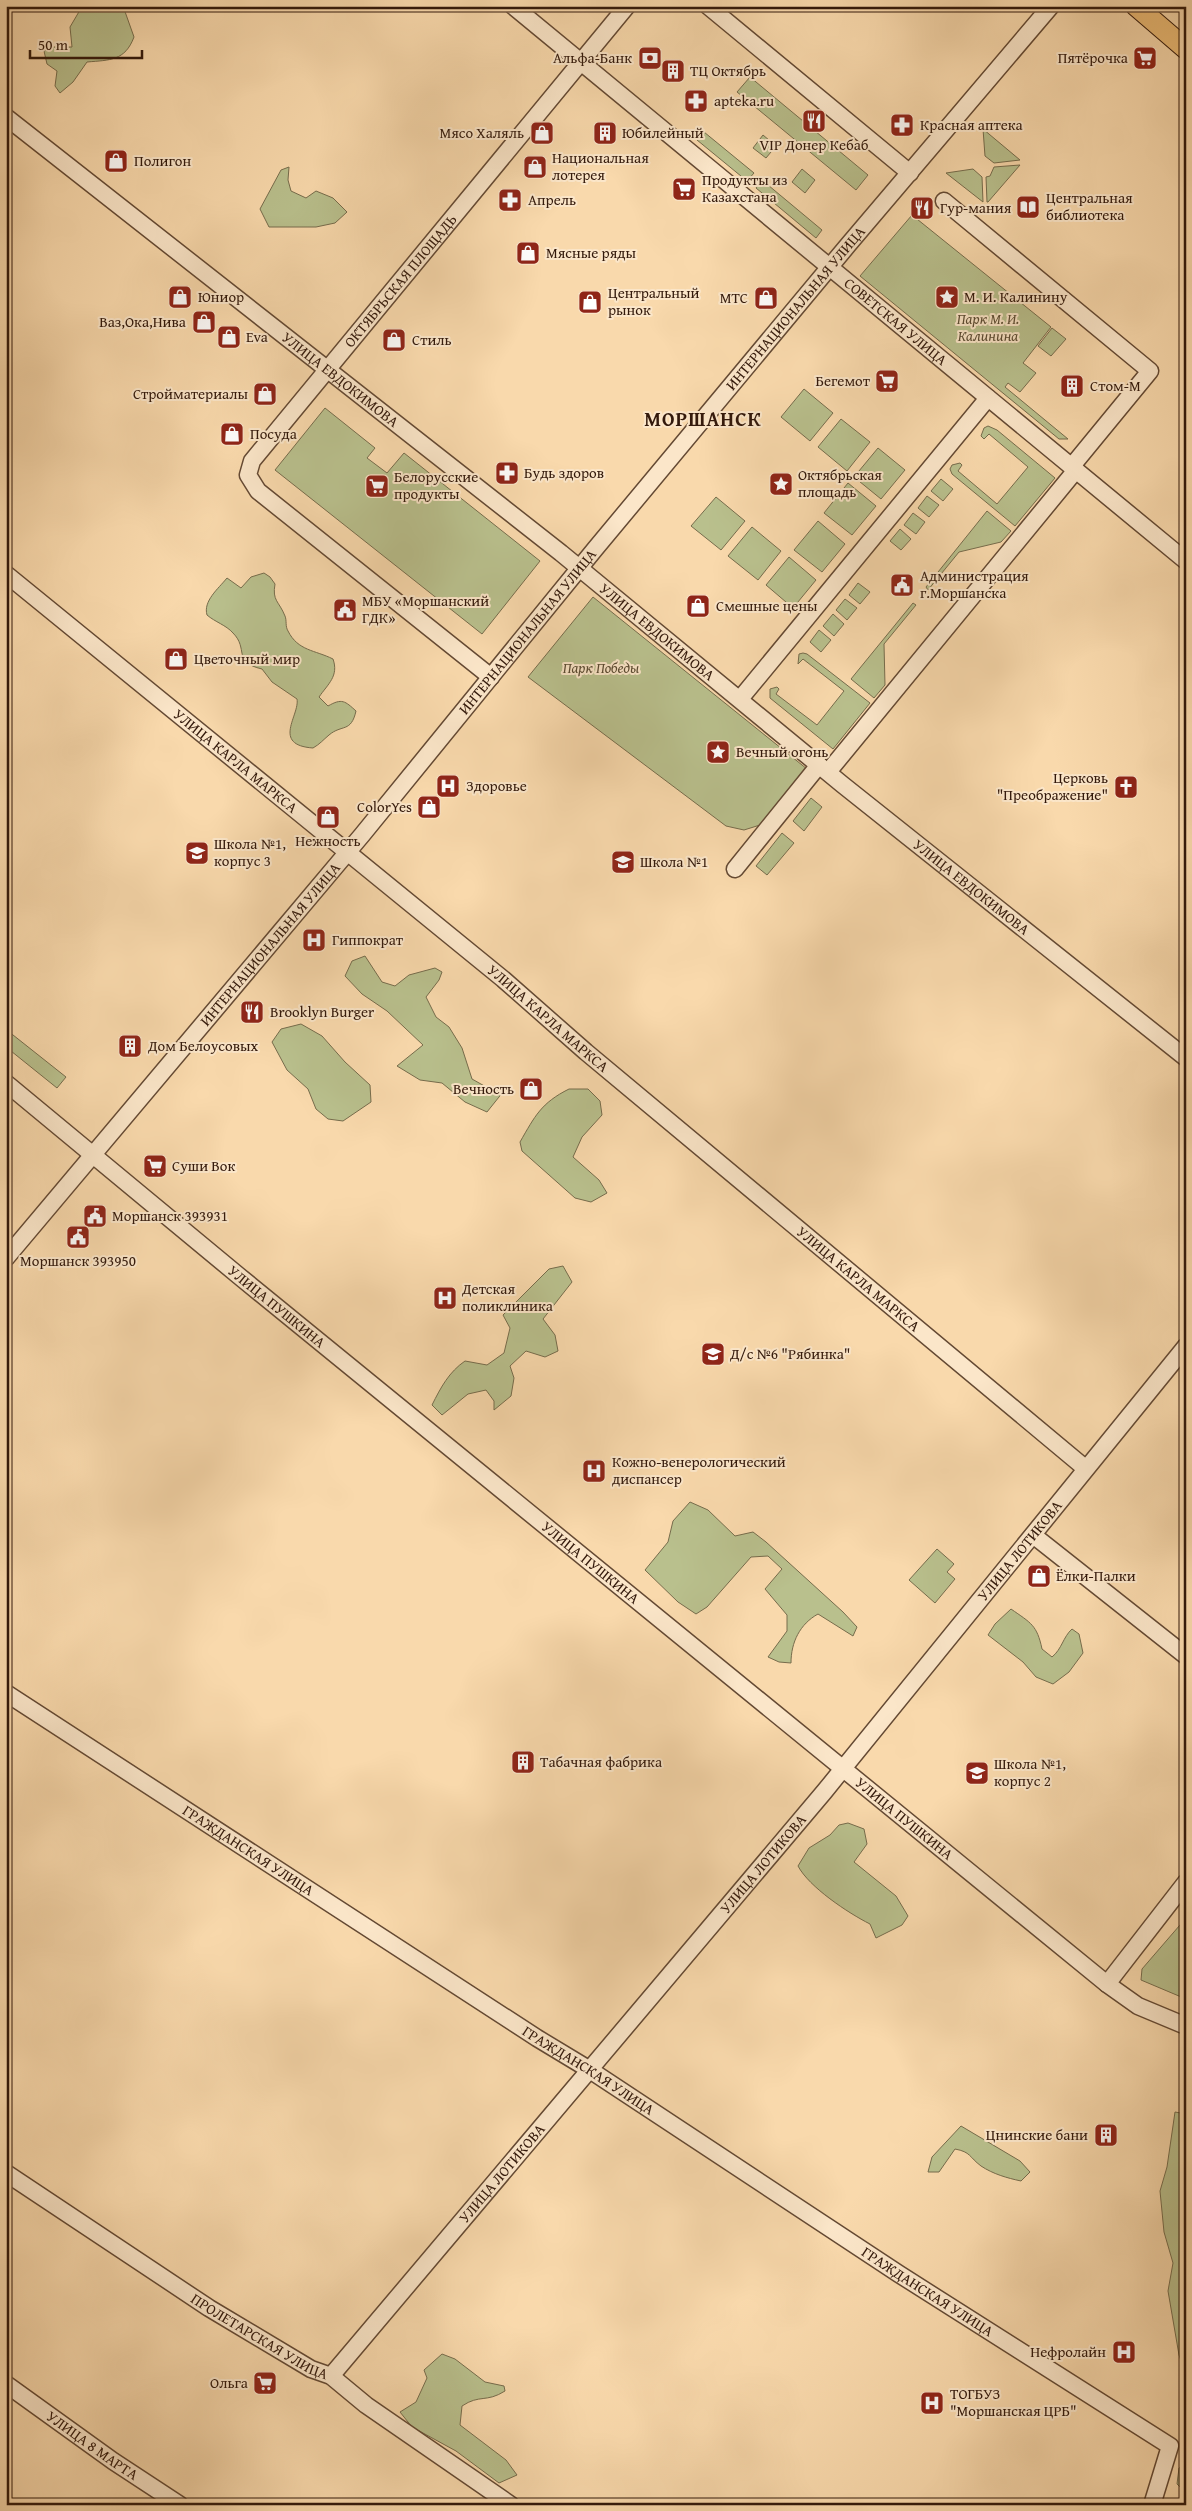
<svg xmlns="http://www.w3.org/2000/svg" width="1192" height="2511" viewBox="0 0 1192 2511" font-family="'Gentium Book Plus',serif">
	<rect width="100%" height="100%" fill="#f9d9ac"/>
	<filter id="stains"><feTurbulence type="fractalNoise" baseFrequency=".004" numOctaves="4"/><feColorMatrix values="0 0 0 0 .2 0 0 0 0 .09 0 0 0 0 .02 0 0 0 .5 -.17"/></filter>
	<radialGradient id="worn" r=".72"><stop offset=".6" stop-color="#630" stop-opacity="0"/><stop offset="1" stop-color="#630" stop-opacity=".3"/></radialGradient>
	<path fill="#b9c08d" stroke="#766c4c" d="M79,6H123L134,37C125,61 110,60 87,62L73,82L60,93L55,86L57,71L47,64L44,51L53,47H72L70,27L80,10Z
		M750,77L868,175L856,190L737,92Z
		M983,129L1020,160L994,163L985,156Z
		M704,132L754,173L747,181L697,140Z
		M763,135L776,146L766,158L753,148Z
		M1020,165L988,202H987L986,177L990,176L994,167Z
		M289,167L288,180L291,191L306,198L316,191L333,198L347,212L335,223L316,227H269L260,209L281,170Z
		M802,169L815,180L805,193L792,182Z
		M973,169L982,177L983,202L946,173Z
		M762,180L822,230L816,238L756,188Z
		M912,215L1051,327L1023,363L1036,373L1020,392L1008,383L1005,387L1068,439H1059L860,276Z
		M1052,328L1066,339L1051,356L1038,346Z
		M804,389L833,413L810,441L781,417Z
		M325,408L375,448L367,458L387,473L404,453L540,561L482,634L275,470Z
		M841,419L870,442L847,471L818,447Z
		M988,426L997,430L1055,478L1015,526L952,474L950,469L952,465L960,463L962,465L958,471L997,504L1028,467L989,434L984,439L981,436L984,428Z
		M878,448L905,470L881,499L854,477Z
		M941,479L953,489L943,501L931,491Z
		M848,483L876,506L852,535L824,513Z
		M927,496L939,505L929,517L918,508Z
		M716,497L745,521L721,550L691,526Z
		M987,511L1011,531L1001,542L959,552L928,590L926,587Z
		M913,513L925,522L916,534L904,525Z
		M818,521L845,544L822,572L794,550Z
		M752,527L781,551L758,580L728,556Z
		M900,529L911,539L901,550L890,541Z
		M789,557L816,580L793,608L766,585Z
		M264,573L270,577L275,584C272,601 279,601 285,616C287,621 285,626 288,631C298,651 315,650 333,659C339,676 328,684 319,697L328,706C342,698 345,701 356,711C351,733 342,724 329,735C323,740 320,744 313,748C271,745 300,715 297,699L272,682L262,669C232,662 249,649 233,633C226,625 215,622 207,615C203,601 218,589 227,578L241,588L251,577Z
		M858,583L870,592L860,604L849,595Z
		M593,597L807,769L760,825L744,830L726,826L528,677Z
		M845,599L857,608L847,620L836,610Z
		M913,603L916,605L884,644L885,685L874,698L851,679Z
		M833,614L844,624L834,636L823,626Z
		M819,630L831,640L821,652L810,642Z
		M803,653L807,654L870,703L833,749L770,698V689L777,687L779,689L776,694L817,725L844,691L803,659L798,664L799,654Z
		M811,798L822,807L804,831L793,821Z
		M782,833L794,843L767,875L756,866Z
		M365,956L382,982L395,986L409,975L435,968L442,972L439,980L426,997L436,1017L449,1027L462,1048L472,1079L488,1088L503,1092L487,1112L465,1102L442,1083L420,1080L397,1066L423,1045L387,1011L362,994L345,976L352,961Z
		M301,1024L322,1036L345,1062L370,1085L371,1102L343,1121L328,1119L316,1109L308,1089L287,1070L272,1042L281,1029Z
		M8,1031L66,1077L57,1088L6,1047Z
		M569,1089H588L600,1101L602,1115L582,1137L573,1157L599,1180L607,1193L591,1202L575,1198L522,1151L520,1142C535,1116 541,1103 569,1089Z
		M563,1266L572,1282L543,1319L555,1335L558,1351L545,1357L526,1351L510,1366L514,1378L511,1396L494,1410V1401L486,1390L468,1394L442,1415L432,1405C441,1387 449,1372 465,1361L487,1365L504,1353L510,1328L503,1315L549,1269Z
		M690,1502L708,1510L735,1536L753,1532L766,1542L843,1612L857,1627L853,1636L818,1614C800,1624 791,1642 791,1663L779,1662L768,1657L787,1631V1615L765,1589L782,1569L768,1556L751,1557L707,1607L696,1614L678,1602L645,1570L668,1542L673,1521Z
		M937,1549L954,1564L947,1572L955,1579L935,1603L909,1580Z
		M1011,1609C1031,1623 1037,1625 1042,1649L1052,1657C1062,1649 1063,1637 1072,1629L1079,1634L1083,1653L1069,1672L1053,1684L1036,1677L1023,1662L988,1635L995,1624Z
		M848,1823L864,1829L867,1844L854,1862L896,1896L908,1916L902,1925L876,1938L870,1924C848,1913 809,1887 798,1866L809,1848L830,1835L839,1825Z
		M1186,1918V1999L1141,1980L1142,1969Z
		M1175,2112L1186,2114V2377L1179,2355L1168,2291L1173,2263L1164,2232L1160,2191L1167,2167Z
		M961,2126L1020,2161L1030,2172L1021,2181C1007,2178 993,2174 981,2166C969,2157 971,2152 955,2149L939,2172H928L932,2157Z
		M442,2354L455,2359L485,2382L504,2386L505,2391C486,2403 480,2394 462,2406L460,2425L506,2460L517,2475L499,2483L456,2451L412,2427L400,2412L416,2402L427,2378L424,2370Z
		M1186,2464V2493L1177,2484L1179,2468Z"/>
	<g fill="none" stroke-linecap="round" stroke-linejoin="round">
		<g stroke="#644933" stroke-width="19">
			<g id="minor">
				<path id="s1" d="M513,6L1186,561"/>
				<path d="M708,6L910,173"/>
				<path id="s2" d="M6,117L561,553L843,785L1186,1058"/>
				<path d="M944,201L1150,371L1072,466"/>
				<path id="s3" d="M6,574L503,979L586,1052L1085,1468"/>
				<path id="s4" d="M491,677L258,491L248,475L252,461L627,6"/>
				<path d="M740,699L988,398"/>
				<path d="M828,772L1076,470"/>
				<path d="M735,869L819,765"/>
				<path id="s5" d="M6,1083L239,1276L1107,1984L1138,2006L1186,2026"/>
				<path id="s6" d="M6,1258L362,835L595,549L848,245L1051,6"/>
				<path d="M1033,1535L1186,1656"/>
				<path id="s7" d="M6,1693L537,2038L590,2070L899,2274L1170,2446L1152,2505"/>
				<path d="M1107,1984L1186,1882"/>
				<path id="s8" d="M6,2173L209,2308L311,2369L331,2376L366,2405L511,2505"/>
				<path id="s9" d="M331,2376L824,1792L1186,1346"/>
				<path id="s10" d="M6,2384L113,2461L180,2505"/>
			</g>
		</g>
		<g stroke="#33190b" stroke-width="22">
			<path id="major" d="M1136,6L1186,49"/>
		</g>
		<use href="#minor" stroke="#fbe6c9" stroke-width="16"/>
		<use href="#major" stroke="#ecbc76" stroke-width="20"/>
	</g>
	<defs>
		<g id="bank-square" transform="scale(1.25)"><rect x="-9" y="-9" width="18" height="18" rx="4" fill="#8f2418" stroke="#fbe6c9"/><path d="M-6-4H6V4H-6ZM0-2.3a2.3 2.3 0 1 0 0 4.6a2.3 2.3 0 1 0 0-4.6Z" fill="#fff"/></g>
		<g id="supermarket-square" transform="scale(1.25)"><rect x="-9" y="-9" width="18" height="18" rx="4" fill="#8f2418" stroke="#fbe6c9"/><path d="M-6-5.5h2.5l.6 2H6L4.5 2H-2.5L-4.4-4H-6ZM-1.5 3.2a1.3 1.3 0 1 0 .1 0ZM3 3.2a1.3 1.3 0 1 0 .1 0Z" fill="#fff"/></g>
		<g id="building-square" transform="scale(1.25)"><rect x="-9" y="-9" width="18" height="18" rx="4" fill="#8f2418" stroke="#fbe6c9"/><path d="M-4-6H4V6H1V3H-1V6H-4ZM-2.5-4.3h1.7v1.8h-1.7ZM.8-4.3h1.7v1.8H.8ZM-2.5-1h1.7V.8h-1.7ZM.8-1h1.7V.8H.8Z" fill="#fff"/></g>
		<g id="pharmacy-square" transform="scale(1.25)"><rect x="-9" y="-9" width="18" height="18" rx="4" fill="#8f2418" stroke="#fbe6c9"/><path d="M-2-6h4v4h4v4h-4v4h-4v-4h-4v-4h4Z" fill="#fff"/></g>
		<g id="restaurant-square" transform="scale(1.25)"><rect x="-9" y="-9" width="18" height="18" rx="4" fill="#8f2418" stroke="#fbe6c9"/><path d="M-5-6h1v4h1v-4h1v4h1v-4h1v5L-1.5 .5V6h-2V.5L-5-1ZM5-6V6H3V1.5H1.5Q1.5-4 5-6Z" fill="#fff"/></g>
		<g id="shop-square" transform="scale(1.25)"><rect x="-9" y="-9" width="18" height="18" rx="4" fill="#8f2418" stroke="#fbe6c9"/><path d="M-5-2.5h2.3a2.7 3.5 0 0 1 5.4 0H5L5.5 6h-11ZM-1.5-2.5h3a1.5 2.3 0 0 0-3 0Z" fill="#fff"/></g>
		<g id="library-square" transform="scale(1.25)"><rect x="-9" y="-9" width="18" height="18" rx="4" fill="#8f2418" stroke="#fbe6c9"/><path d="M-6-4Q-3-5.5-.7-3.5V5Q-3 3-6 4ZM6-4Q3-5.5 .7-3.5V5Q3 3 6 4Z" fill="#fff"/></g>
		<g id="sight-square" transform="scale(1.25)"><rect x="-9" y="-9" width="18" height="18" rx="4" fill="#8f2418" stroke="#fbe6c9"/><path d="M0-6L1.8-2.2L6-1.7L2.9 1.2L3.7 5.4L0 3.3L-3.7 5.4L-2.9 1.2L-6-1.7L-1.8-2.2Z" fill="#fff"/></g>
		<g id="civic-square" transform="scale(1.25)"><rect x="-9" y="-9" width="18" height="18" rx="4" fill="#8f2418" stroke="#fbe6c9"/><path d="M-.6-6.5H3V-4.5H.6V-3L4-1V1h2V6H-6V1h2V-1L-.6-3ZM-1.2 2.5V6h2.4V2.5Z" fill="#fff"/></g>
		<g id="hospital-square" transform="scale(1.25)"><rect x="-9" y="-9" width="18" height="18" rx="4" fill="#8f2418" stroke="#fbe6c9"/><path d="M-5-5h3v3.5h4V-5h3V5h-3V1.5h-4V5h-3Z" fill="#fff"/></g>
		<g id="church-square" transform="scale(1.25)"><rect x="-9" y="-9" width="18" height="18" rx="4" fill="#8f2418" stroke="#fbe6c9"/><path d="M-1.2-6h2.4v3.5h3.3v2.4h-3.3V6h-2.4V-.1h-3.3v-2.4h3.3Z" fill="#fff"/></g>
		<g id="school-square" transform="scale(1.25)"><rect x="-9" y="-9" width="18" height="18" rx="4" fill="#8f2418" stroke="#fbe6c9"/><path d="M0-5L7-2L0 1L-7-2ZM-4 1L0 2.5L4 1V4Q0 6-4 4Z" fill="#fff"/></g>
	</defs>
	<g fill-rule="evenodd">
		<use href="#bank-square" x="650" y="58"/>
		<use href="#supermarket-square" x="1145" y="58"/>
		<use href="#building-square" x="673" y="71"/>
		<use href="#pharmacy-square" x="696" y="101"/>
		<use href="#restaurant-square" x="814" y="121"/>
		<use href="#pharmacy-square" x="902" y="125"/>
		<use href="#shop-square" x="542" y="133"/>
		<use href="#building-square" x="605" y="133"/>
		<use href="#shop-square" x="116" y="161"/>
		<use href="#shop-square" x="535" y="167"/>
		<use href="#supermarket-square" x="684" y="189"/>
		<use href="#pharmacy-square" x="510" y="200"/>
		<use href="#library-square" x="1028" y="207"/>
		<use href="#restaurant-square" x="922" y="208"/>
		<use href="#shop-square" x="528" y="253"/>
		<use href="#shop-square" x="180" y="297"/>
		<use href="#sight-square" x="947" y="297"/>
		<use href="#shop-square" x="766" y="298"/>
		<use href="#shop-square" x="590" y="302"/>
		<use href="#shop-square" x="204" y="322"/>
		<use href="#shop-square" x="229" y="337"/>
		<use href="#shop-square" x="394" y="340"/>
		<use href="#supermarket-square" x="887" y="381"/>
		<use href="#building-square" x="1072" y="386"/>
		<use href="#shop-square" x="265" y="394"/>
		<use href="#shop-square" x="232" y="434"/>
		<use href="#pharmacy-square" x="507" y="473"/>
		<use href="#sight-square" x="781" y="484"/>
		<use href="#supermarket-square" x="377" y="486"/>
		<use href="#civic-square" x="902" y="585"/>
		<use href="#shop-square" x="698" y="606"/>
		<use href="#civic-square" x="345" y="610"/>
		<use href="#shop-square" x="176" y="659"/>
		<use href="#sight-square" x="718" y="752"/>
		<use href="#hospital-square" x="448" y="786"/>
		<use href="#church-square" x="1126" y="787"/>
		<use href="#shop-square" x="429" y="807"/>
		<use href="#shop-square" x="328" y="817"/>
		<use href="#school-square" x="197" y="853"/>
		<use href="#school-square" x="623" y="862"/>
		<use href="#hospital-square" x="314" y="940"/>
		<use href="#restaurant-square" x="252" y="1012"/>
		<use href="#building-square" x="130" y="1046"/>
		<use href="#shop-square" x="531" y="1089"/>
		<use href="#supermarket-square" x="155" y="1166"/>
		<use href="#civic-square" x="95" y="1216"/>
		<use href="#civic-square" x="78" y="1237"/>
		<use href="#hospital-square" x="445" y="1298"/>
		<use href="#school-square" x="713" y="1354"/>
		<use href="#hospital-square" x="594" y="1471"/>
		<use href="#shop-square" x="1039" y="1576"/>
		<use href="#building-square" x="523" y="1762"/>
		<use href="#school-square" x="977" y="1773"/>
		<use href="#building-square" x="1106" y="2135"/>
		<use href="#hospital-square" x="1124" y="2352"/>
		<use href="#supermarket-square" x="265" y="2383"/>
		<use href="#hospital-square" x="932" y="2403"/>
	</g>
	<g text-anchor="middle" stroke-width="4" stroke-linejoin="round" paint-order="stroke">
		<g font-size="15" fill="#33190b" stroke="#fbe6c9" text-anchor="start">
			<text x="632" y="63" text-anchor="end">Альфа-Банк</text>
			<text x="1128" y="63" text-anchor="end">Пятёрочка</text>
			<text x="690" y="76">ТЦ Октябрь</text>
			<text x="714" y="106">apteka.ru</text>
			<text x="920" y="130">Красная аптека</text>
			<text x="524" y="138" text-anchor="end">Мясо Халяль</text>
			<text x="622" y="138">Юбилейный</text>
			<text x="814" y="150" text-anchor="middle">VIP Донер Кебаб</text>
			<text x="552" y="163">Национальная<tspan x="552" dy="17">лотерея</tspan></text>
			<text x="134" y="166">Полигон</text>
			<text x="702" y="185">Продукты из<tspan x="702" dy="17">Казахстана</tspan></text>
			<text x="1046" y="203">Центральная<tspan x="1046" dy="17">библиотека</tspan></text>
			<text x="528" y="205">Апрель</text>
			<text x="940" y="213">Гур-мания</text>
			<text x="546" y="258">Мясные ряды</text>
			<text x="608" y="298">Центральный<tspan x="608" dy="17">рынок</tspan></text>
			<text x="198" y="302">Юниор</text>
			<text x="964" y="302">М. И. Калинину</text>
			<text x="748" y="303" text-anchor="end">МТС</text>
			<text x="186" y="327" text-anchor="end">Ваз,Ока,Нива</text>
			<text x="246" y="342">Eva</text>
			<text x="412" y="345">Стиль</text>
			<text x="870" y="386" text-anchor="end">Бегемот</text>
			<text x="1090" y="391">Стом-М</text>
			<text x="248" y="399" text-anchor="end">Стройматериалы</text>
			<text x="250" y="439">Посуда</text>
			<text x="524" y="478">Будь здоров</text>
			<text x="798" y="480">Октябрьская<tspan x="798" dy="17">площадь</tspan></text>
			<text x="394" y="482">Белорусские<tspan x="394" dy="17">продукты</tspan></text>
			<text x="920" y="581">Администрация<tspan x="920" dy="17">г.Моршанска</tspan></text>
			<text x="362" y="606">МБУ «Моршанский<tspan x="362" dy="17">ГДК»</tspan></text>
			<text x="716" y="611">Смешные цены</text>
			<text x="194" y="664">Цветочный мир</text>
			<text x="736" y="757">Вечный огонь</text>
			<text x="1108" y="783" text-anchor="end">Церковь<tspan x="1108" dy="17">"Преображение"</tspan></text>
			<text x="466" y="791">Здоровье</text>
			<text x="412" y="812" text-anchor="end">ColorYes</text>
			<text x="328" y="846" text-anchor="middle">Нежность</text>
			<text x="214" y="849">Школа №1,<tspan x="214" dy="17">корпус 3</tspan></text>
			<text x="640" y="867">Школа №1</text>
			<text x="332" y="945">Гиппократ</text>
			<text x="270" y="1017">Brooklyn Burger</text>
			<text x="148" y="1051">Дом Белоусовых</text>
			<text x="514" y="1094" text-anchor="end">Вечность</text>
			<text x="172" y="1171">Суши Вок</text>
			<text x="112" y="1221">Моршанск 393931</text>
			<text x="78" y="1266" text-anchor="middle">Моршанск 393950</text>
			<text x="462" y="1294">Детская<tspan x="462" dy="17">поликлиника</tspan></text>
			<text x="730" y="1359">Д/с №6 "Рябинка"</text>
			<text x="612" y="1467">Кожно-венерологический<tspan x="612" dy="17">диспансер</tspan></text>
			<text x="1056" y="1581">Ёлки-Палки</text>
			<text x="540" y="1767">Табачная фабрика</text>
			<text x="994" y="1769">Школа №1,<tspan x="994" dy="17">корпус 2</tspan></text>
			<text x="1088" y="2140" text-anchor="end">Цнинские бани</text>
			<text x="1106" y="2357" text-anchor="end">Нефролайн</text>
			<text x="248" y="2388" text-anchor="end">Ольга</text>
			<text x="950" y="2399">ТОГБУЗ<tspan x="950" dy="17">"Моршанская ЦРБ"</tspan></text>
		</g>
		<g font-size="15" fill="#33190b" stroke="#fbe6c9">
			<text dy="5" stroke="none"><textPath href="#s4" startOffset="565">ОКТЯБРЬСКАЯ ПЛОЩАДЬ</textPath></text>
			<text dy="5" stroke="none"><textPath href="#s6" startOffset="1235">ИНТЕРНАЦИОНАЛЬНАЯ УЛИЦА</textPath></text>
			<text dy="5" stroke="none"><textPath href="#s1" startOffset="496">СОВЕТСКАЯ УЛИЦА</textPath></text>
			<text dy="5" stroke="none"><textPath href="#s2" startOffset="425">УЛИЦА ЕВДОКИМОВА</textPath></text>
			<text dy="5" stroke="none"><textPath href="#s6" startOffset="815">ИНТЕРНАЦИОНАЛЬНАЯ УЛИЦА</textPath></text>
			<text dy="5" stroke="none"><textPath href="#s2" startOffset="830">УЛИЦА ЕВДОКИМОВА</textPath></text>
			<text dy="5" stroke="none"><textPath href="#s3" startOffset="296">УЛИЦА КАРЛА МАРКСА</textPath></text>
			<text dy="5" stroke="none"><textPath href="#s2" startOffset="1235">УЛИЦА ЕВДОКИМОВА</textPath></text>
			<text dy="5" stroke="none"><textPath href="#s6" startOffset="410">ИНТЕРНАЦИОНАЛЬНАЯ УЛИЦА</textPath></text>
			<text dy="5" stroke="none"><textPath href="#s3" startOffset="701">УЛИЦА КАРЛА МАРКСА</textPath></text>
			<text dy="5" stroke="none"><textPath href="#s3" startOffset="1106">УЛИЦА КАРЛА МАРКСА</textPath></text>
			<text dy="5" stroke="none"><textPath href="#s5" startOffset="351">УЛИЦА ПУШКИНА</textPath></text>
			<text dy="5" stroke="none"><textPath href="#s9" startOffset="1075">УЛИЦА ЛОТИКОВА</textPath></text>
			<text dy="5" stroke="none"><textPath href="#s5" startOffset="756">УЛИЦА ПУШКИНА</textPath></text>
			<text dy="5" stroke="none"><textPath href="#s5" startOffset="1161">УЛИЦА ПУШКИНА</textPath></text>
			<text dy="5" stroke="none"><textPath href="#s7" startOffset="289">ГРАЖДАНСКАЯ УЛИЦА</textPath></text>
			<text dy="5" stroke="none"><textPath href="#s9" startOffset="670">УЛИЦА ЛОТИКОВА</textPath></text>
			<text dy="5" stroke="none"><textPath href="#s7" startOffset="694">ГРАЖДАНСКАЯ УЛИЦА</textPath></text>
			<text dy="5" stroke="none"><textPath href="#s9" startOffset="265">УЛИЦА ЛОТИКОВА</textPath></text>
			<text dy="5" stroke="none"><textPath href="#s7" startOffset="1099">ГРАЖДАНСКАЯ УЛИЦА</textPath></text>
			<text dy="5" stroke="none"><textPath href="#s8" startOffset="302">ПРОЛЕТАРСКАЯ УЛИЦА</textPath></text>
			<text dy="5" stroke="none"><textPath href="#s10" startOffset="106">УЛИЦА 8 МАРТА</textPath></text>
		</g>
		<g font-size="15" font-style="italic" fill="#5b4b32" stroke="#fbe6c9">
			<text x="988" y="324">Парк М. И.<tspan x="988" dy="17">Калинина</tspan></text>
			<text x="601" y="673">Парк Победы</text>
		</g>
		<g font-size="20" font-weight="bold" letter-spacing="1" fill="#33190b" stroke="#fbe6c9">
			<text x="703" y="426">МОРШАНСК</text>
		</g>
	</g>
	<rect width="1192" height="2511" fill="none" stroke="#f9d9ac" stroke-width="25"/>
	<rect x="8" y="8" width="1177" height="2496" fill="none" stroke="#33190b" stroke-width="2.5"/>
	<rect x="12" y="12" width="1167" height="2486" fill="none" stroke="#33190b"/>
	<path d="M30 50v8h112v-8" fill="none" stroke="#33190b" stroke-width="2.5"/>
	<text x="38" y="50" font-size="15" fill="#33190b" stroke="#fbe6c9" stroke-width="4" paint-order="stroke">50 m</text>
	<rect width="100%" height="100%" filter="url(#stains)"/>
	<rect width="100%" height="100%" fill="url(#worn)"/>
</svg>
